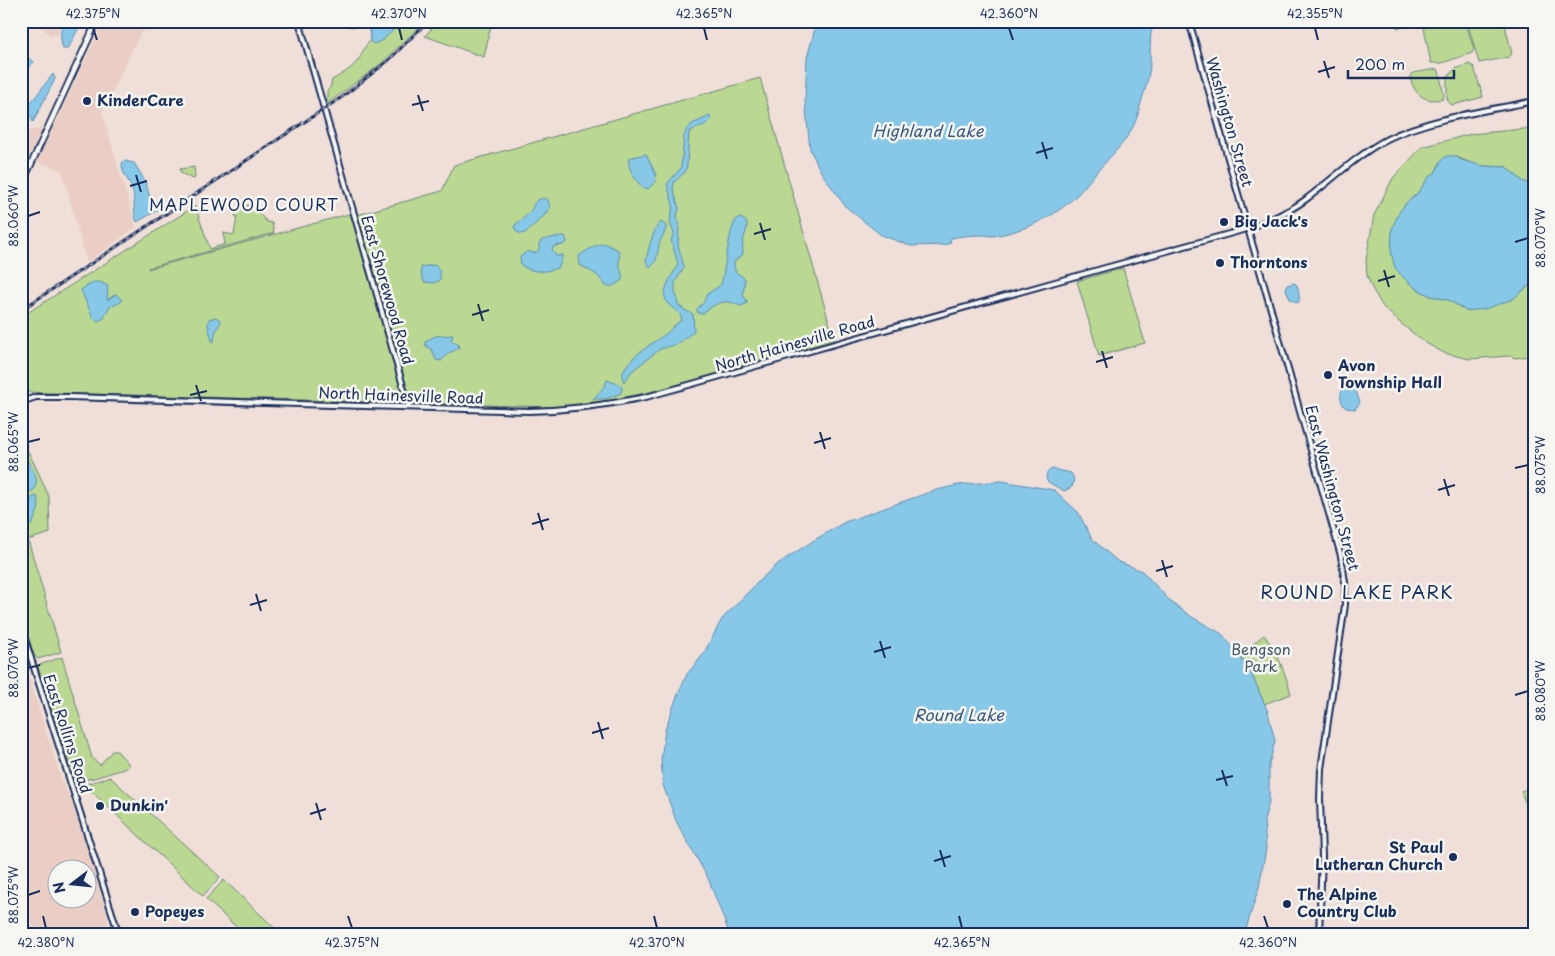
<svg xmlns="http://www.w3.org/2000/svg" width="1555" height="956" viewBox="0 0 1555 956" font-family="'Playpen Sans',sans-serif">
	<rect width="100%" height="100%" fill="#efdfd8"/>
	<filter id="ink" filterUnits="userSpaceOnUse"><feTurbulence type="fractalNoise" baseFrequency=".02" numOctaves="2"/><feDisplacementMap in="SourceGraphic" scale="10" xChannelSelector="R" yChannelSelector="G"/><feConvolveMatrix kernelMatrix="1 2 1 2 8 2 1 2 1" color-interpolation-filters="sRGB"/></filter>
	<g filter="url(#ink)">
		<path fill="#eacec5" fill-rule="evenodd" d="M35,21H61L59,27V35H50Z
			M104,21H177L141,32L102,112L136,227L87,263L62,171L37,161Z
			M42,128L21,173V133Z
			M21,645L29,678L62,781L71,800L96,877L112,935H21ZM88,868V898H58V868Z"/>
		<path fill="#bad891" stroke="#6a8478" d="M346,21H425L382,63L327,104V91L330,88L332,80C342,74 352,69 359,59C363,53 364,46 370,41L369,29L355,21L354,27L347,26Z
			M438,21H492L484,57L425,36Z
			M1389,21H1420L1418,25L1398,28Z
			M1429,21H1465L1474,49L1472,53L1442,63H1431L1424,28Z
			M1467,21H1504L1512,54L1509,57L1479,63Z
			M1469,64L1474,67L1483,97L1453,105L1449,103L1447,98V77L1455,69Z
			M1437,69L1439,71L1444,96L1443,99C1424,103 1414,94 1410,77L1413,73Z
			M760,78L834,340C795,351 755,363 716,374C663,389 611,404 555,407L21,392V317L195,206L210,249L225,244L223,233L234,235L237,217L235,216C237,207 247,205 256,204L257,206L255,209L267,222L272,223L274,233L148,268V269L349,214L350,217L442,191L454,165Z
			M1534,128V187L1529,183L1524,182L1506,167L1484,166L1472,164L1455,156L1441,161L1435,173L1429,177L1417,194L1407,202L1406,280L1417,289L1431,296L1449,300L1466,311L1524,290L1534,281V355L1516,358L1509,356L1469,359L1444,353L1424,342L1398,321L1383,307L1373,290L1367,276L1366,260L1374,215L1393,178L1422,147L1471,134Z
			M194,167L195,178L192,179L181,173L180,169Z
			M1123,268L1145,343L1099,356L1077,281Z
			M21,427L27,449L39,474L49,497L50,533L28,540L61,652L38,659L34,655L21,612Z
			M1264,635C1278,653 1285,672 1291,694L1264,704L1252,675L1239,655Z
			M62,657L92,758L100,765L112,751H117L128,763L129,766L127,768L94,778L77,781L74,779L38,667L39,665Z
			M110,777L220,877L203,896L90,790H88L86,784Z
			M1534,787V808L1531,809L1526,805L1521,791Z
			M224,880L282,935H245L206,899Z"/>
		<path fill="#87c8e8" stroke="#5c8bb1" d="M63,21H82L68,49H63C60,40 60,30 63,21Z
			M369,21H403L383,40L374,44L370,41Z
			M817,21H1155C1147,37 1152,56 1149,73C1147,87 1141,100 1138,114C1133,134 1116,151 1102,166C1093,175 1086,186 1077,195C1054,218 1024,231 993,236C989,236 986,235 982,235C972,235 961,236 951,238L950,243L945,245L911,246L881,235L845,206L821,172L810,149L805,100L807,58Z
			M21,54L34,62L29,67L21,70Z
			M53,74L55,79L33,122L29,113V105Z
			M710,116L711,120C706,126 696,127 689,132L687,166L685,172L674,182L673,188L679,208L677,216L679,229L678,245L684,267L675,283V293L677,297L678,305L686,311L693,314L694,331L678,344L660,349L632,371L625,381H623C617,363 654,343 667,333C672,328 676,323 682,320C679,309 675,311 669,305C657,293 674,275 678,264L671,240L674,233L670,223L673,205L667,184L681,168L684,136L687,129L692,124Z
			M646,154L656,175L655,182L648,189L646,188L645,189C636,182 627,169 629,158Z
			M1446,156H1455L1461,160L1484,166L1506,167L1524,182L1529,183L1534,187V281L1513,299L1485,309L1466,311L1449,300L1431,296L1417,289L1406,280L1395,268L1391,252L1392,229L1398,214L1407,202L1417,194L1429,177L1435,173L1441,161Z
			M125,161L134,163C138,169 143,177 146,184C150,196 149,200 158,210L137,222C132,211 136,200 132,189C129,179 122,176 122,163Z
			M546,198L548,200L550,207L544,216L525,233L522,234L517,232L514,227L515,225C519,221 524,219 528,214C536,206 531,199 546,198Z
			M738,218C753,219 745,233 743,241C742,245 743,250 743,254L734,262C734,274 737,272 745,279L743,295L747,301L746,304L740,306C723,297 716,304 702,314L698,313L697,309L704,302L707,294L721,285C725,271 729,224 738,218Z
			M661,222L666,226C666,234 660,238 659,245C657,255 658,260 650,268L646,261C648,251 653,228 661,222Z
			M561,236H565L567,242L563,245L554,246L552,250L556,256L563,255L559,267C549,273 530,273 521,265L520,257L528,251L533,253L537,252L539,249V244L542,240Z
			M604,243L618,250C620,256 619,258 619,264C620,269 623,273 622,280L613,286H606L597,275L580,265L579,256C587,250 594,246 604,243Z
			M433,265L436,266L440,272V280L434,283L424,282L421,274V267Z
			M93,282H100L108,286L107,300L116,294L122,300L121,302L109,307L104,318L99,321L93,318L81,290Z
			M1294,283L1297,285C1298,290 1301,299 1298,303L1290,299L1286,289L1287,285Z
			M216,317L221,321L215,333L214,342L212,341L208,325L209,319Z
			M452,335H453L451,341L458,344L459,348L449,353L441,361L436,360L432,350L426,346L425,342L435,336Z
			M607,380L621,385L622,389L621,393L606,399H593L605,386Z
			M1346,386H1351L1356,391L1360,403L1355,409L1346,408C1340,403 1338,392 1346,386Z
			M21,448C24,460 34,466 36,478C37,482 35,485 35,489L30,492L27,491L21,492Z
			M1052,469L1071,473L1074,479L1072,487L1064,491L1048,482L1046,479L1047,472Z
			M1002,481L1054,490L1078,512L1092,539L1117,561L1142,571L1171,602L1192,617L1222,634L1234,649L1252,675L1268,712L1275,741L1269,765V802L1264,820L1266,849L1259,887L1245,932L1243,935H730L708,878L677,823L663,785L661,760L665,730L676,699L687,674L703,655L722,619L761,579L779,563L816,539L845,522L933,491L958,485Z
			M37,496L39,507L32,525L26,522L27,509L33,497Z"/>
		<g fill="none" stroke-linecap="round" stroke-linejoin="round">
			<g stroke="#1b2f5e" stroke-width="8">
				<path id="secondary" d="M299,21L409,407
					M1189,21L1341,556L1345,582V605L1321,769L1320,799L1322,856L1319,935
					M21,402L36,397H69L529,411C569,410 607,405 646,397L1105,268L1236,232C1257,226 1288,213 1305,200C1332,180 1357,155 1387,139C1430,118 1487,111 1534,101
					M21,627L119,935"/>
			</g>
			<g stroke="#1b2f5e" stroke-width="8">
				<path id="primary" d="M21,186L97,21"/>
			</g>
			<use href="#secondary" stroke="#f6f6f2" stroke-width="4"/>
			<use href="#primary" stroke="#f6f6f2" stroke-width="4.5"/>
			<g stroke="#1b2f5e" stroke-width="3">
				<path id="rail" d="M21,310L342,97L389,60L428,21"/>
			</g>
			<use href="#rail" stroke="#f6f6f2" stroke-width="1" stroke-dasharray="4" stroke-linecap="butt"/>
		</g>
	</g>
	<path fill="none" stroke="#1b2f5e" stroke-width="2" d="M93,28L97,40M399,28L402,40M704,28L707,40M1009,28L1013,40M1315,28L1318,40M1324,61L1329,78M1318,72L1335,67M418,95L423,111M412,105L429,101M1042,142L1047,159M1036,153L1053,148M136,175L141,192M130,186L147,181M28,216L40,212M760,223L765,240M754,234L771,229M1515,242L1528,238M1384,270L1389,287M1378,281L1395,276M478,304L483,321M472,315L489,310M1102,351L1107,368M1096,362L1113,357M196,385L201,401M190,395L207,391M820,432L825,449M28,442L40,439M814,443L831,438M1515,468L1528,465M1444,479L1449,496M1438,490L1455,485M538,513L543,530M532,524L549,519M1162,560L1167,577M1156,571L1173,566M256,594L261,611M250,605L267,600M880,641L885,658M874,652L891,647M28,668L40,665M1515,695L1528,691M598,722L603,739M592,733L609,728M1222,770L1227,786M1216,780L1233,776M316,803L321,820M310,814L326,809M940,850L945,867M934,861L951,856M28,895L40,891M43,916L46,928M348,916L352,928M654,916L657,928M959,916L962,928M1264,916L1268,928"/>
	<g fill="#1b2f5e" stroke="#f6f6f2" stroke-width="2">
		<circle cx="87" cy="101" r="5"/>
		<circle cx="1224" cy="222" r="5"/>
		<circle cx="1220" cy="263" r="5"/>
		<circle cx="1328" cy="375" r="5"/>
		<circle cx="100" cy="806" r="5"/>
		<circle cx="1453" cy="857" r="5"/>
		<circle cx="1287" cy="904" r="5"/>
		<circle cx="135" cy="912" r="5"/>
	</g>
	<g text-anchor="middle" stroke-width="5" stroke-linejoin="round" paint-order="stroke">
		<g font-size="15" font-weight="bold" fill="#1b2f5e" stroke="#f6f6f2" text-anchor="start">
			<text x="97" y="106">KinderCare</text>
			<text x="1234" y="227">Big Jack's</text>
			<text x="1230" y="268">Thorntons</text>
			<text x="1338" y="371">Avon<tspan x="1338" dy="17">Township Hall</tspan></text>
			<text x="110" y="811">Dunkin'</text>
			<text x="1443" y="853" text-anchor="end">St Paul<tspan x="1443" dy="17">Lutheran Church</tspan></text>
			<text x="1297" y="900">The Alpine<tspan x="1297" dy="17">Country Club</tspan></text>
			<text x="145" y="917">Popeyes</text>
		</g>
		<g font-size="15" fill="#1b2f5e" stroke="#f6f6f2">
			<text transform="translate(1229 122) rotate(74)" y="5">Washington Street</text>
			<text transform="translate(387 290) rotate(74)" y="5">East Shorewood Road</text>
			<text transform="translate(795 344) rotate(-16)" y="5">North Hainesville Road</text>
			<text transform="translate(401 396) rotate(2)" y="5">North Hainesville Road</text>
			<text transform="translate(1332 488) rotate(75)" y="5">East Washington Street</text>
			<text transform="translate(67 734) rotate(72)" y="5">East Rollins Road</text>
		</g>
		<g font-size="15" fill="#43596b" stroke="#f6f6f2">
			<text x="1261" y="655">Bengson<tspan x="1261" dy="17">Park</tspan></text>
		</g>
		<g font-size="16" font-style="italic" fill="#365580" stroke="#f6f6f2">
			<text x="928" y="137">Highland Lake</text>
			<text x="959" y="721">Round Lake</text>
		</g>
		<g font-size="16" letter-spacing="1" fill="#1b2f5e" stroke="#f6f6f2">
			<text x="244" y="211">MAPLEWOOD COURT</text>
		</g>
		<g font-size="18" letter-spacing="1" fill="#1b2f5e" stroke="#f6f6f2">
			<text x="1357" y="599">ROUND LAKE PARK</text>
		</g>
	</g>
	<rect width="1555" height="956" fill="none" stroke="#f6f6f2" stroke-width="55"/>
	<g transform="translate(72 884) rotate(254)"><circle r="24" fill="#f6f6f2" stroke="#9ea6b7"/>
	<path d="M0-4L9 19L0 12L-9 19Z" fill="#1b2f5e"/>
	<text y="-8" font-size="14" font-weight="bold" text-anchor="middle" fill="#1b2f5e">N</text>
	</g>
	<path d="M1348 70v8h106v-8" fill="none" stroke="#1b2f5e" stroke-width="2.5"/>
	<text x="1355" y="70" font-size="15" fill="#1b2f5e" stroke="#f6f6f2" stroke-width="4" paint-order="stroke">200 m</text>
	<rect x="28" y="28" width="1500" height="900" fill="none" stroke="#1b2f5e" stroke-width="2"/>
	<g font-size="12" text-anchor="middle" fill="#1b2f5e">
		<text x="93" y="18">42.375°N</text>
		<text x="399" y="18">42.370°N</text>
		<text x="704" y="18">42.365°N</text>
		<text x="1009" y="18">42.360°N</text>
		<text x="1315" y="18">42.355°N</text>
		<text transform="translate(14 216) rotate(-90)" y="4">88.060°W</text>
		<text transform="translate(1541 238) rotate(-90)" y="4">88.070°W</text>
		<text transform="translate(14 442) rotate(-90)" y="4">88.065°W</text>
		<text transform="translate(1541 465) rotate(-90)" y="4">88.075°W</text>
		<text transform="translate(14 668) rotate(-90)" y="4">88.070°W</text>
		<text transform="translate(1541 691) rotate(-90)" y="4">88.080°W</text>
		<text transform="translate(14 895) rotate(-90)" y="4">88.075°W</text>
		<text x="46" y="947">42.380°N</text>
		<text x="352" y="947">42.375°N</text>
		<text x="657" y="947">42.370°N</text>
		<text x="962" y="947">42.365°N</text>
		<text x="1268" y="947">42.360°N</text>
	</g>
</svg>
